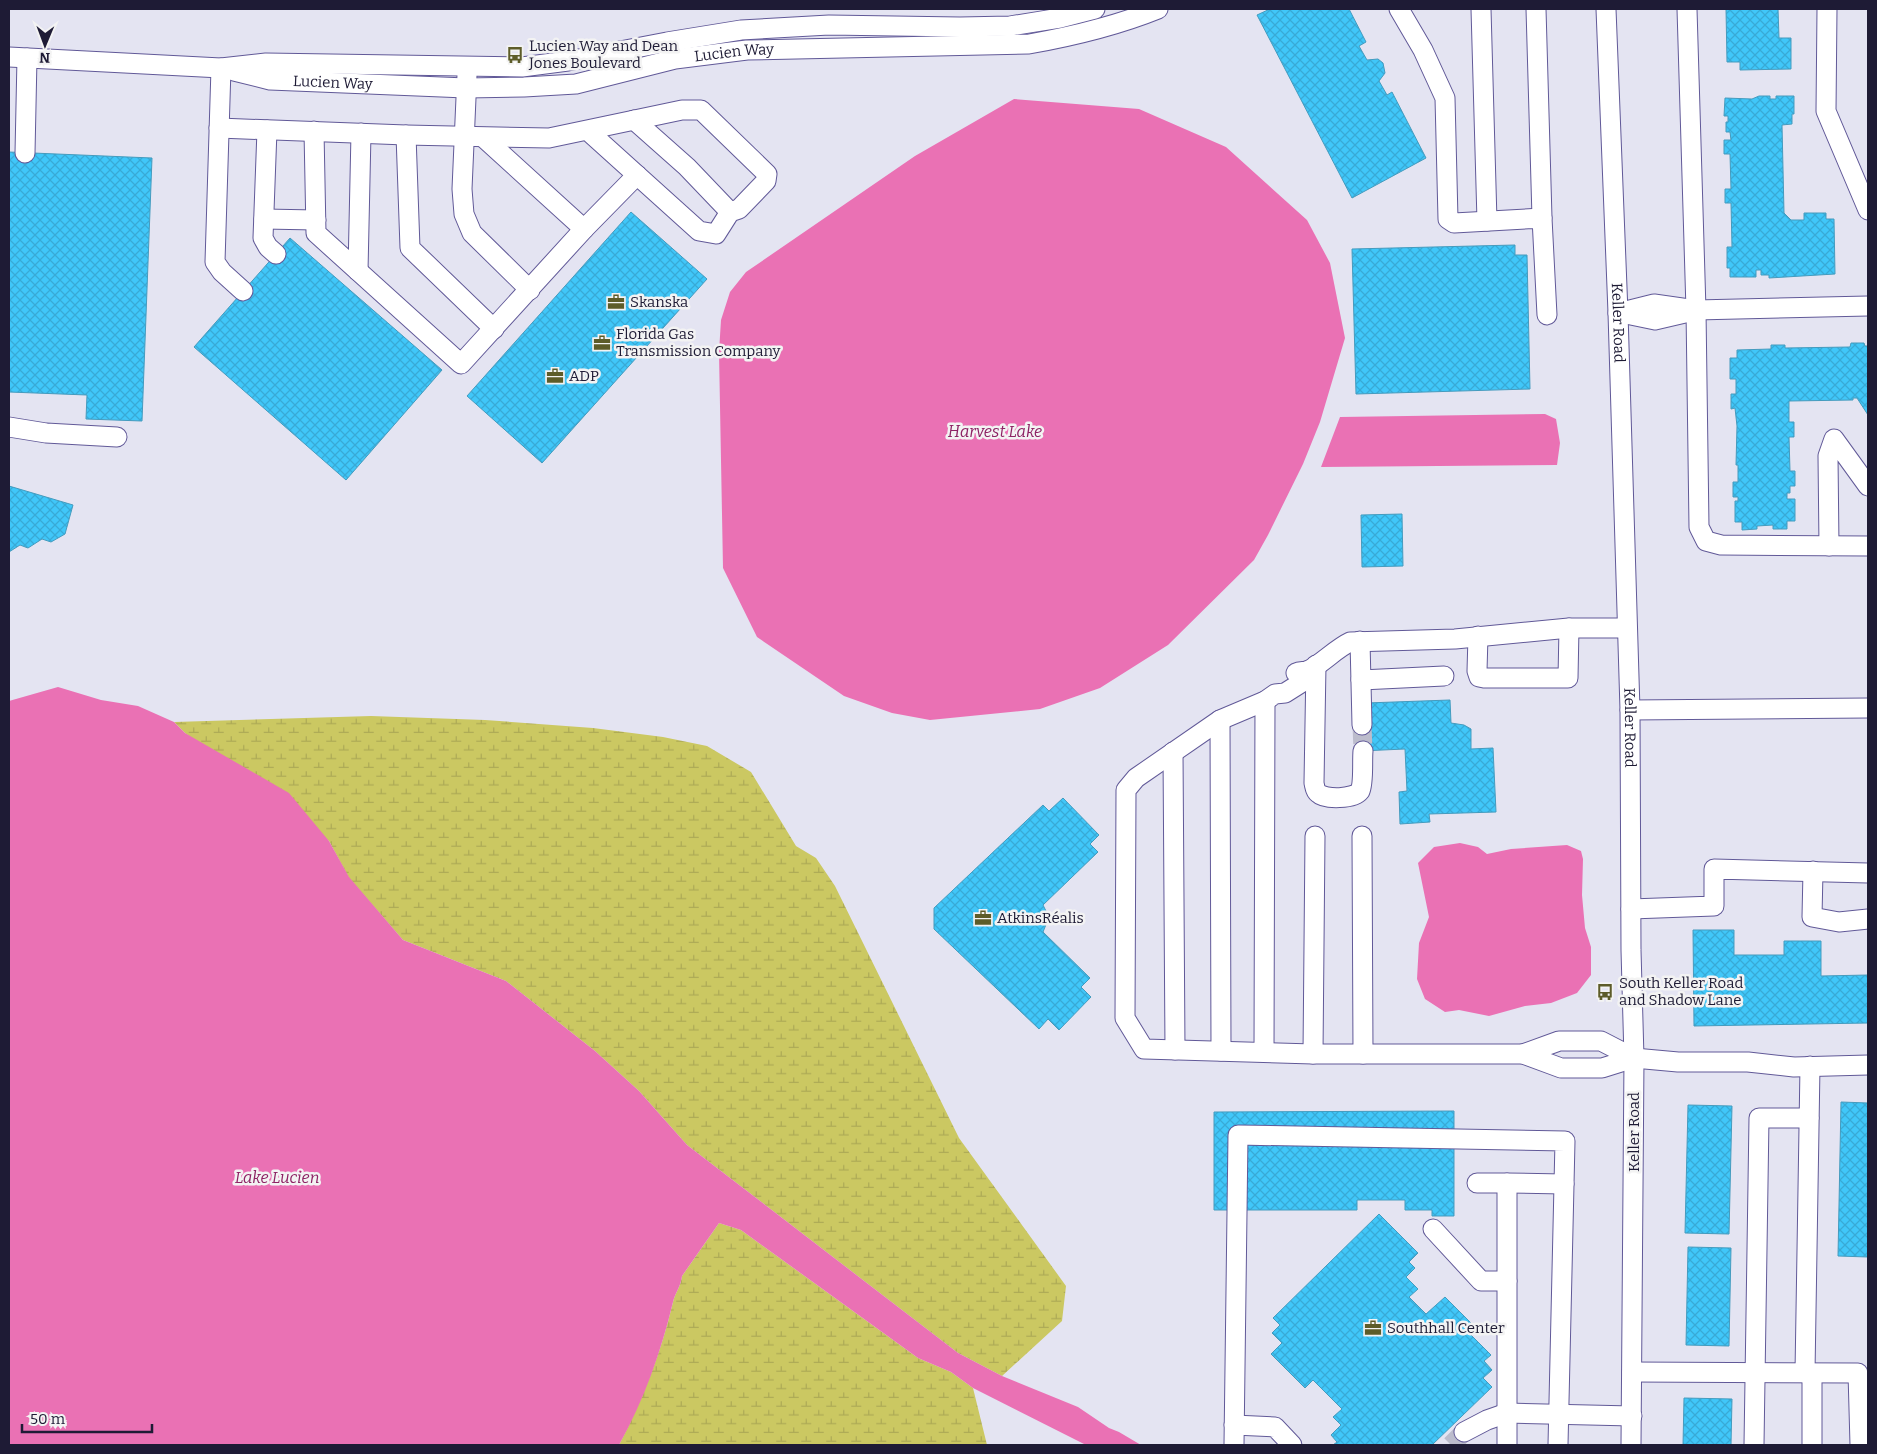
<svg xmlns="http://www.w3.org/2000/svg" width="1877" height="1454" viewBox="0 0 1877 1454" font-family="Bitter,serif">
	<defs>
		<pattern id="wetland-marsh" width="20" height="14" patternUnits="userSpaceOnUse" patternTransform="scale(1.25)"><rect width="20" height="14" fill="#cbc862"/><path d="M1 5h8M5 5V1M11 12h8M15 12V8" fill="none" stroke="#aeab56"/></pattern>
		<pattern id="building-cross-hatch" width="8" height="8" patternUnits="userSpaceOnUse" patternTransform="scale(1.25)"><rect width="8" height="8" fill="#40c7f9"/><path d="M0 0l8 8M0 8l8-8" fill="none" stroke="#38aad6"/></pattern>
	</defs>
	<rect width="100%" height="100%" fill="#e4e4f2"/>
	<path fill="url(#wetland-marsh)" d="M371,716L485,720L593,728L663,737L707,746L751,772L796,846L816,858L835,886L959,1138L1066,1286L1062,1321L1002,1376L958,1353L687,1145L639,1091L595,1051L506,981L403,940L349,878L329,841L185,733L174,722Z
		M719,1223L741,1230L918,1358L951,1372L973,1388L987,1445H619C643,1398 661,1353 673,1302C675,1293 681,1286 682,1276Z"/>
	<path fill="#ea71b4" d="M1014,99L1139,109L1226,147L1307,220L1330,263L1345,338L1320,422L1303,464L1268,535L1254,560L1168,645L1100,688L1040,709L930,720L892,713L844,696L757,637L723,568L719,352L721,320L730,292L746,272L915,156Z
		M1545,414L1556,419L1560,443L1557,465L1321,467L1340,417Z
		M58,687L101,700L138,706L174,722L185,733L289,793L329,841L349,877L403,940L506,981L595,1051L639,1091L687,1145L958,1353L1002,1376L1078,1407L1109,1428L1119,1432L1141,1445H1086L973,1388L951,1372L918,1358L741,1230L719,1223L682,1276C681,1286 675,1293 673,1302C661,1352 644,1400 619,1445H9V701Z
		M1460,843L1478,847L1487,854L1511,849L1567,845L1581,851L1583,859L1582,895L1585,928L1591,947V975L1577,993L1551,1003L1525,1006L1489,1016L1459,1010L1445,1012L1425,999L1417,979L1419,943L1429,917L1418,863L1434,847Z"/>
	<path fill="url(#building-cross-hatch)" stroke="#449bbe" d="M1270,9H1349L1366,42L1359,46L1367,60L1378,59L1383,63L1385,73L1379,81L1387,95L1392,92L1426,158L1352,198L1257,15Z
		M1726,9H1778L1779,38H1791V69L1740,70V62H1727Z
		M1759,96H1770V99H1776V96H1794V114H1792V124L1782,125L1784,213L1791,220H1804V213H1826V219H1834L1835,274L1769,278V275H1761V270H1756V277H1730V268H1727V247H1732L1731,203H1725V189H1731L1730,154H1724V140H1731L1730,132H1726V122H1728V116H1724L1725,98L1752,99Z
		M9,152L152,158L142,421L86,419L87,395L9,392Z
		M631,212L707,279L542,463L467,396Z
		M290,238L442,370L346,480L194,347Z
		M1515,245V255H1527L1530,389L1356,394L1352,249Z
		M1851,343H1864L1865,346H1868V415L1857,398H1853V400L1789,401V422H1794V437H1789L1790,471H1795V486H1790V493H1787V499H1795V521H1787V529H1773V525L1757,526V529L1742,530V522H1735V501H1738V497H1733V482H1738V465H1736L1737,426L1735,408L1731,409V394H1736V379H1730V358H1737V350L1771,349V345H1785V348L1850,347Z
		M9,486L73,505L65,534L51,542L42,539L28,548L20,545L9,552Z
		M1402,514L1403,566L1362,567L1361,515Z
		M1450,700L1451,723L1464,725L1471,729V749L1493,748L1496,812L1429,814L1430,822L1400,824L1399,792L1407,791L1405,749L1360,751L1359,725L1366,703Z
		M1063,798L1099,835L1090,844L1098,852L1043,905L1049,917L1043,932L1090,978L1081,987L1091,997L1059,1030L1048,1019L1039,1029L934,929V908L1043,805L1049,811Z
		M1693,930H1734V955H1784V941H1821V976L1868,975V1023L1694,1026Z
		M1841,1102L1868,1103V1257L1838,1256Z
		M1688,1105L1732,1106L1729,1234L1685,1233Z
		M1454,1111V1216H1432V1210H1405V1200H1357V1210H1214V1112Z
		M1379,1214L1418,1253L1409,1262L1415,1268L1406,1277L1418,1289L1409,1297L1426,1314L1445,1297L1473,1325L1467,1331L1491,1355L1484,1361L1492,1370L1483,1378L1492,1387L1432,1445H1333L1337,1442L1331,1435L1341,1425L1333,1417L1342,1409L1313,1380L1305,1388L1271,1354L1282,1343L1272,1333L1280,1325L1273,1318Z
		M1688,1247L1731,1248L1729,1346L1686,1345Z
		M1684,1398L1732,1399L1731,1445H1683Z"/>
	<g fill="none" stroke-linecap="round" stroke-linejoin="round">
		<path stroke="#bcbccc" stroke-width="19" stroke-dasharray="19 9" stroke-linecap="butt" d="M1362,725L1363,751
			M1451,1445L1464,1432"/>
		<g stroke="#615998" stroke-width="21">
			<g id="minor">
				<path d="M1399,9L1423,50L1445,98L1448,219L1454,223L1542,218L1547,315"/>
				<path d="M1481,9L1487,221"/>
				<path d="M1536,9L1542,218"/>
				<path id="s1" d="M1606,9L1618,313L1630,710L1631,950L1634,1058L1631,1445"/>
				<path d="M1687,9L1696,310L1699,527L1706,541L1721,545L1868,546"/>
				<path d="M1827,9L1826,111L1868,210"/>
				<path d="M9,57L221,68L266,63L522,67L568,61L667,42L741,30L829,25L960,27L1010,26L1060,18L1095,9"/>
				<path d="M221,68L215,262L222,272L243,291"/>
				<path id="s2" d="M234,71L270,80L466,88L524,87L576,84L675,59L747,50L1029,44C1074,36 1116,26 1158,9"/>
				<path d="M467,75L462,189L464,214L472,233L530,290"/>
				<path d="M634,120L687,167L730,212"/>
				<path d="M219,128L406,135L549,138L682,110H701L767,174L766,181L739,209L730,212L716,234L699,231L587,130"/>
				<path d="M267,130L263,238L268,247L276,254"/>
				<path d="M314,131L316,233L461,364L584,229L637,175"/>
				<path d="M406,135L410,248L494,329"/>
				<path d="M484,138L584,229"/>
				<path d="M25,153L27,58"/>
				<path d="M264,219L316,220"/>
				<path d="M358,271L361,133"/>
				<path d="M1618,313L1654,304L1696,310L1868,306"/>
				<path d="M1626,314L1655,320L1685,313"/>
				<path d="M9,427L46,433L117,437"/>
				<path d="M1829,546L1828,456L1834,439L1868,486"/>
				<path d="M1478,636L1477,671L1479,677L1484,678H1568L1569,628"/>
				<path d="M1360,641L1362,725"/>
				<path d="M1316,665L1314,783C1315,787 1315,791 1318,793C1325,800 1354,799 1360,791C1364,783 1362,760 1363,751"/>
				<path d="M1306,671L1304,681L1285,693L1275,694L1265,701L1220,720L1136,778L1126,790L1125,1018L1144,1049L1313,1054H1523L1561,1068H1602L1634,1058"/>
				<path d="M1296,673C1300,671 1303,672 1307,671C1321,665 1335,649 1350,642L1455,639L1569,628H1627"/>
				<path d="M1361,680L1444,676"/>
				<path d="M1630,710L1868,708"/>
				<path d="M1220,720L1221,1051"/>
				<path d="M1173,752L1175,1050"/>
				<path d="M1362,836L1363,1054"/>
				<path d="M1813,871L1812,917L1839,922L1868,919"/>
				<path d="M1631,909L1714,906V869L1868,873"/>
				<path d="M1264,1052L1265,701"/>
				<path d="M1313,1054L1315,836"/>
				<path d="M1523,1054L1559,1041H1601L1634,1058L1678,1062H1748L1794,1067L1868,1065"/>
				<path d="M1477,1183H1507V1445"/>
				<path d="M1507,1183L1564,1184"/>
				<path d="M1433,1229L1481,1281H1507"/>
				<path d="M1632,1372L1858,1373L1860,1445"/>
				<path d="M1805,1373L1810,1066"/>
				<path d="M1234,1425L1275,1427L1292,1445"/>
				<path d="M1464,1432L1487,1420L1507,1413L1632,1416"/>
				<path d="M1234,1445L1238,1135L1565,1141L1558,1445"/>
				<path d="M1754,1445L1759,1118H1809"/>
				<path d="M1812,1445V1373"/>
			</g>
		</g>
		<use href="#minor" stroke="#fff" stroke-width="19"/>
	</g>
	<defs>
		<g id="bus-bare" transform="scale(1.35)"><path d="M-5-6H5V4H4V6H2V4H-2V6H-4V4H-5ZM-3.5-4V0h7V-4ZM-3.5 1.2v1.5H-2V1.2ZM2 1.2v1.5H3.5V1.2Z" fill="#5d5c29" stroke="#f3f3f3" stroke-width="2.5" paint-order="stroke"/></g>
		<g id="office-bare" transform="scale(1.35)"><path d="M-6-3h4V-5.5h4V-3h4V5H-6ZM-1-4.5V-3h2v-1.5ZM-6 0V1H6V0Z" fill="#5d5c29" stroke="#f3f3f3" stroke-width="2.5" paint-order="stroke"/></g>
	</defs>
	<g fill-rule="evenodd">
		<use href="#bus-bare" x="515" y="55"/>
		<use href="#office-bare" x="616" y="302"/>
		<use href="#office-bare" x="602" y="343"/>
		<use href="#office-bare" x="555" y="376"/>
		<use href="#office-bare" x="983" y="918"/>
		<use href="#bus-bare" x="1605" y="992"/>
		<use href="#office-bare" x="1373" y="1328"/>
	</g>
	<g text-anchor="middle" stroke-width="5" stroke-linejoin="round" paint-order="stroke">
		<g font-size="15" fill="#1e1b35" stroke="#f3f3f3" text-anchor="start">
			<text x="529" y="51">Lucien Way and Dean<tspan x="529" dy="17">Jones Boulevard</tspan></text>
			<text x="630" y="307">Skanska</text>
			<text x="616" y="339">Florida Gas<tspan x="616" dy="17">Transmission Company</tspan></text>
			<text x="569" y="381">ADP</text>
			<text x="997" y="923">AtkinsRéalis</text>
			<text x="1619" y="988">South Keller Road<tspan x="1619" dy="17">and Shadow Lane</tspan></text>
			<text x="1387" y="1333">Southhall Center</text>
		</g>
		<g font-size="15" fill="#1e1b35" stroke="#f3f3f3">
			<text dy="5" stroke="none"><textPath href="#s2" startOffset="505">Lucien Way</textPath></text>
			<text dy="5" stroke="none"><textPath href="#s2" startOffset="100">Lucien Way</textPath></text>
			<text dy="5" stroke="none"><textPath href="#s1" startOffset="314">Keller Road</textPath></text>
			<text dy="5" stroke="none"><textPath href="#s1" startOffset="719">Keller Road</textPath></text>
			<text transform="translate(1634 1132) rotate(-90)" y="5">Keller Road</text>
		</g>
		<g font-size="16" font-style="italic" fill="#8d2264" stroke="#f3f3f3">
			<text x="995" y="437">Harvest Lake</text>
			<text x="277" y="1183">Lake Lucien</text>
		</g>
	</g>
	<rect width="1877" height="1454" fill="none" stroke="#1e1b35" stroke-width="20"/>
	<g transform="translate(45 45) rotate(181)" stroke="#f3f3f3" stroke-width="4" paint-order="stroke">
	<path d="M0-4L9 19L0 12L-9 19Z" fill="#1e1b35"/>
	<text y="-8" font-size="14" font-weight="bold" text-anchor="middle" fill="#1e1b35">N</text>
	</g>
	<path d="M22 1424v8h130v-8" fill="none" stroke="#1e1b35" stroke-width="2.5"/>
	<text x="30" y="1424" font-size="15" fill="#1e1b35" stroke="#f3f3f3" stroke-width="4" paint-order="stroke">50 m</text>
</svg>
